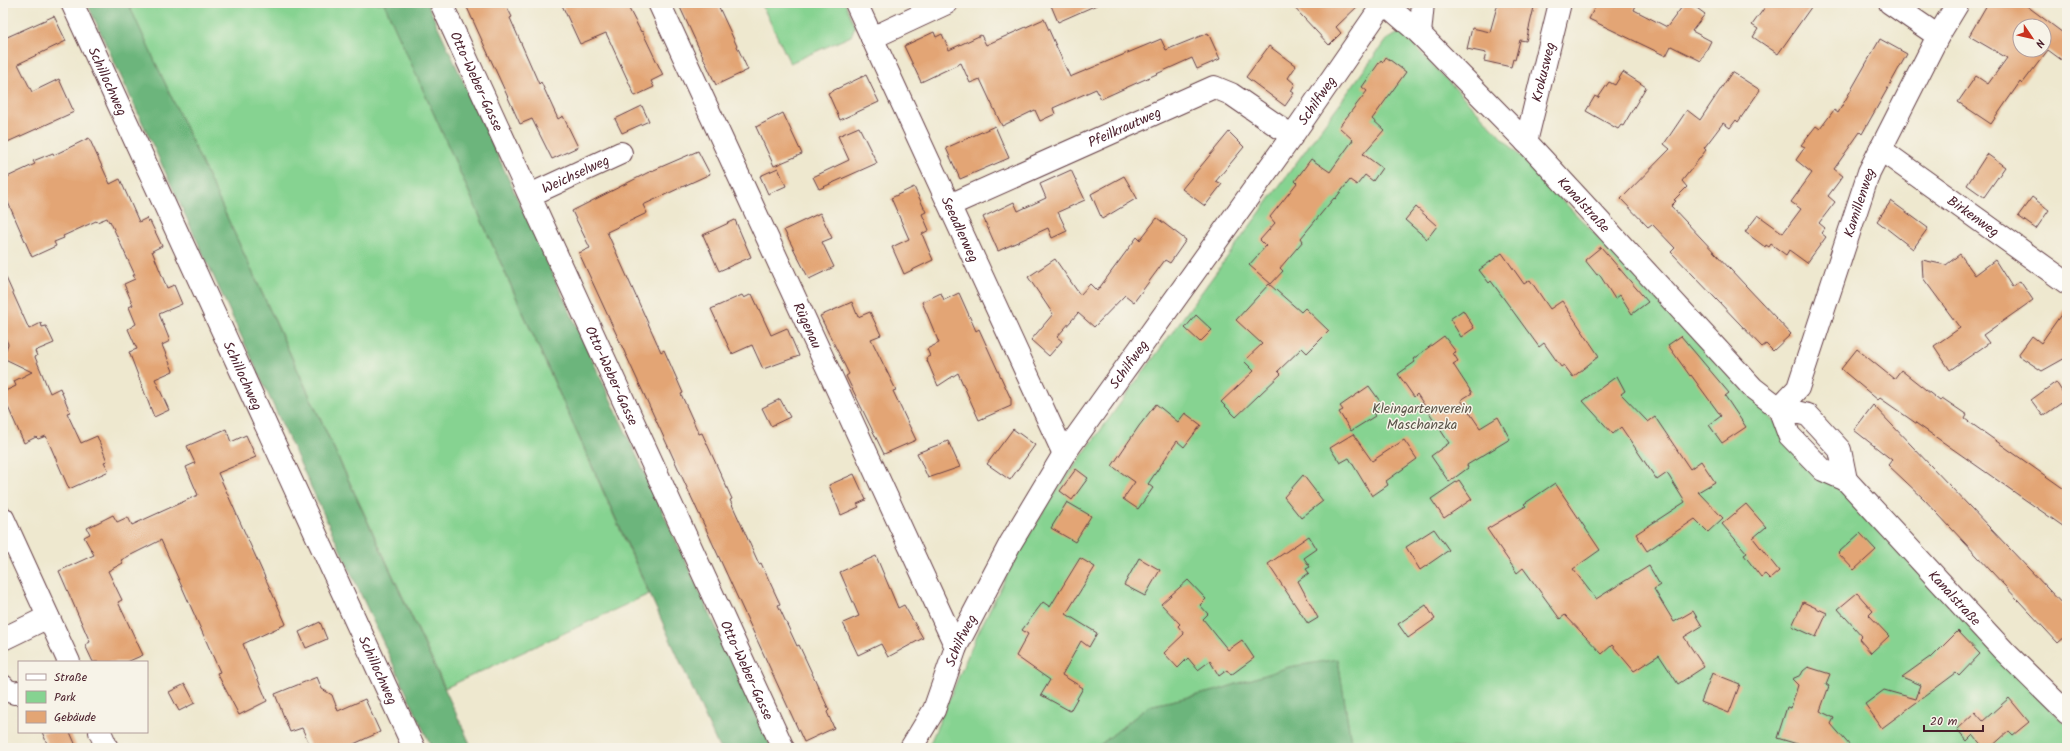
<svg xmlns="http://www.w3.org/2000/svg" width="2070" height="751" viewBox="0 0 2070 751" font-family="Kalam,sans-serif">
	<rect width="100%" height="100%" fill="#f7f3e8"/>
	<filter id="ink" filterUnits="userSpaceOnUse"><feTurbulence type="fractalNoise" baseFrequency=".025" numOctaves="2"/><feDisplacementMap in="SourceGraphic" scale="8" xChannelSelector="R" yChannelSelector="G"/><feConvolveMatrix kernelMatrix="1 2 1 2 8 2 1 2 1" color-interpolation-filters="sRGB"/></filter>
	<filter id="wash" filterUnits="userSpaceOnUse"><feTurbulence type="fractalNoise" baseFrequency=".012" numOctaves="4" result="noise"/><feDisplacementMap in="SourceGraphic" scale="16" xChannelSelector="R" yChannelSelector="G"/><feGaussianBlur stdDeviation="0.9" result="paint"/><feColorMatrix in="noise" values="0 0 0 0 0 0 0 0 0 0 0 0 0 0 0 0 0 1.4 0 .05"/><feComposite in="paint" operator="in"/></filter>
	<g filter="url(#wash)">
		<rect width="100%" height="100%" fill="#eee8cf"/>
		<path fill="#86d391" stroke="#68795e" d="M128,3H384L649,594L445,688Z
			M761,3H845L855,26L851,36L790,63Z
			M1401,32L2067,726V748H1356L1351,743L1338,660L1289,667L1215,691L1149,706L1096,748H928L975,639L1015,559L1054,494L1386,40Z"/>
		<path fill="#6cb57b" stroke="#5b6a53" d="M87,3H128L472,748H432Z
			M384,3H427L772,748H719Z
			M1338,659L1351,742L1356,748H1096L1149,706L1215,691L1289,667Z"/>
		<g id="blocks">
			<path fill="#e3a574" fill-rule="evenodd" d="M465,3H505L512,17L510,18L539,84L541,82L558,119L563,116L578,147L552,159L532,119L520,124Z
				M561,3H626L641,32L642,31L663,75L651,81L654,87L635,96L606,33L580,44Z
				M678,3H717L748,70L716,85Z
				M1050,3H1101L1058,22Z
				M1290,3H1361L1336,27L1341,33L1329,45Z
				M1498,3H1535L1526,41L1520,40L1515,60L1513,59L1511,67L1484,61L1486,53L1467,49L1472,28L1490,32Z
				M1597,3H1637L1634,10L1667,27L1685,3H1690L1705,14L1692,31L1711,41L1701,61L1671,46L1666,56L1589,19Z
				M1768,3H1814L1778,54L1753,37L1758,29L1752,25Z
				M1988,3H2023L2067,36V64L2048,50L2022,84L2020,82L1991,124L1958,102L1976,76L1988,84L2007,58L1969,36ZM2020,26H2044V50H2020Z
				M54,16L66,41L18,64L32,92L59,79L74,112L3,144V34L5,38Z
				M1044,19L1070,77L1161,39L1166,50L1208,33L1220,59L1197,69L1192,58L1101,99L1096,89L1053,108L1055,114L1040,121L1035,110L1002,126L980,79L970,83L961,63L921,82L904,46L934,32L936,37L942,34L949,50L981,35L986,45Z
				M1880,39L1907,54L1862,134L1860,132L1834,169L1843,176L1828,196L1835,202L1819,223L1825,228L1821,233L1826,237L1807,263L1789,250L1786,255L1771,244L1769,247L1766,245L1765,247L1745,232L1758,215L1783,233L1801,209L1791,202L1812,173L1796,160L1805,147L1801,145L1816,126L1820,129L1834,110L1838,113Z
				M1269,46L1296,66L1288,78L1295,84L1291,91L1294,93L1285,106L1246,77Z
				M1386,57L1406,72L1372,119L1384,130L1363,154L1382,168L1373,181L1365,175L1357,185L1350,180L1335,199L1334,198L1301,238L1303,241L1280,268L1283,271L1271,284L1249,265L1266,246L1260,240L1275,223L1270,217L1297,183L1295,181L1311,159L1330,172L1353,140L1339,127L1367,91L1362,87L1381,60L1383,62Z
				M1623,72L1646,87L1623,126L1621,125L1618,129L1586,111L1595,96L1598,98L1609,82L1615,85Z
				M1732,72L1760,90L1738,122L1736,120L1730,128L1723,123L1704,148L1706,150L1682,181L1687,187L1674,200L1676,201L1671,206L1791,334L1773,351L1766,344L1762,347L1671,252L1675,248L1652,224L1648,227L1621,199L1670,149L1664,144L1687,110L1700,120Z
				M866,75L879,102L840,120L828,93Z
				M642,106L649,121L622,133L615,119Z
				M783,113L802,154L774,166L756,127Z
				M995,126L1009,158L960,179L946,148Z
				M859,127L877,163L819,189L813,177L849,160L838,136Z
				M1229,132L1244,147L1216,181L1222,184L1205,206L1182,189Z
				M89,138L110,184L120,179L139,222L147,218L148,222L150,221L162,246L152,251L167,288L174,285L182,304L159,314L170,341L162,345L173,371L155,379L169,410L154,417L129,352L137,349L128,329L136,324L129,307L133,305L124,284L135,279L133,275H135L110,221L109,222L107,218L97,222L96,221L63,236L64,238L54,242L56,246L32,257L3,191V179L35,164L33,161L53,153L54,155Z
				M698,151L710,174L643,205L647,213L607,232L661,352L664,350L676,377L683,393L681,394L699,434L702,433L732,499L730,500L759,564L761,563L780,604L778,605L797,646L799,645L829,710L827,712L834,728L804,742L579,253L590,248L572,211L647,173Z
				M1987,154L2005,167L1984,197L1967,185Z
				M778,168L786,186L768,194L760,176Z
				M1071,170L1085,200L1058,212L1067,231L1052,238L1048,228L998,251L983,217L1014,202L1018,211L1046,198L1040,184Z
				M1124,176L1137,198L1102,219L1091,194Z
				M914,187L926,212L922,214L929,230L922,234L933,260L904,274L892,247L909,239L891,198Z
				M2032,197L2049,210L2036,229L2018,216Z
				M1891,201L1928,228L1913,249L1877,221Z
				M1416,207L1437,226L1427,239L1405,220Z
				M820,213L832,238L822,242L834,267L809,279L784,230Z
				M1157,218L1186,240L1170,263L1165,260L1134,302L1125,295L1094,327L1078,313L1057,337L1062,341L1049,356L1031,340L1053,314L1028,277L1055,259L1080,295L1090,284L1097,291L1137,237L1140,240Z
				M735,220L751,257L719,271L703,235Z
				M1601,247L1648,302L1632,314L1620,295L1615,299L1599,274L1597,275L1585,260Z
				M1502,253L1524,284L1530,280L1550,309L1562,301L1599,356L1573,377L1564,365L1561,367L1544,343L1539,347L1491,281L1489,283L1479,270Z
				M1960,254L1975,275L1995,260L2012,287L2020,281L2033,300L1983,335L1989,343L1950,370L1934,346L1960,328L1923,278L1922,260L1946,265Z
				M3,271L29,329L41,323L42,327L46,326L54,343L35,351L37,356L35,357L50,393L60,388L70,412L67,413L81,443L97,436L107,461L104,462L109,471L69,489L46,436L38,439L36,437L24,443L3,396V392L16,386L14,381L32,372L3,358L8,344L3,333Z
				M1269,284L1301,312L1305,308L1329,331L1307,353L1302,348L1278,371L1281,374L1236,417L1221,402L1254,371L1244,361L1262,344L1236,320Z
				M941,293L944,300L959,293L976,331L979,329L999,373L1011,399V406L979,420L958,373L938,386L926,358L930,356L927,349L939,343L922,302Z
				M752,294L771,335L787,328L799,356L763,369L752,345L732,354L711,309L742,295L744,298Z
				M852,302L858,317L870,312L881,335L871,339L896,390L893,391L916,440L884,454L846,376L849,374L820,316Z
				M2067,306V357L2042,371L2018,355L2032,336L2041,343Z
				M1463,310L1474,328L1461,337L1450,319Z
				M1196,315L1212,330L1200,342L1185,328Z
				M1444,336L1456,352L1453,353L1458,361L1453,364L1472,393L1461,400L1480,428L1498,417L1510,439L1467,465L1468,468L1449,482L1431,456L1449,443L1417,394L1414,397L1398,374L1415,362L1413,359Z
				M1681,336L1729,393L1725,396L1746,427L1722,443L1709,425L1721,416L1691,375L1690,376L1668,345Z
				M1857,349L1894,379L1901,370L1940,401L1942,398L1967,415L1965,419L2067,491V529L1880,398L1878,400L1841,369Z
				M1617,376L1625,391L1621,394L1648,422L1655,417L1690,469L1701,461L1715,482L1698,492L1723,518L1708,532L1695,519L1647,551L1636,534L1685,502L1667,473L1657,480L1621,427L1613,434L1583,401Z
				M2056,382L2067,399L2043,416L2031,400Z
				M1369,386L1382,404L1372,411L1375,416L1351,431L1339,412L1343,410L1340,406Z
				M780,399L790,417L771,426L762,408Z
				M1156,404L1178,422L1185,413L1201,425L1184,447L1177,441L1148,484L1153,488L1138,509L1123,499L1135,482L1112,466L1139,426Z
				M1873,405L2067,609V635L2058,643L1924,499L1888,465L1892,460L1854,430Z
				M226,429L231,442L246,435L256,457L218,473L286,624L243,644L267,701L239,715L217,673L220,672L161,540L121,560L123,563L108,571L122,600L118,602L143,655L127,662H93L85,645L90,642L59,571L94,555L84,537L90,534L87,528L113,515L117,522L128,517L132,525L198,495L186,467L195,463L187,446Z
				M1013,429L1035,445L1010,480L987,464Z
				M1353,434L1372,461L1404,440L1417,459L1386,481L1388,485L1372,496L1349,458L1340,463L1330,448Z
				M948,441L960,467L928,478L917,453Z
				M1076,469L1088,478L1072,500L1060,491Z
				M854,474L866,500L857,504L859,507L841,515L829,485Z
				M1303,475L1323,501L1301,518L1284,497Z
				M1459,480L1472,499L1444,518L1431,499Z
				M1555,483L1600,550L1573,569L1596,599L1649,566L1660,585L1654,589L1674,622L1693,611L1702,626L1684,637L1704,667L1678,684L1659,655L1634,671L1612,645L1602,654L1565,615L1560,619L1523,568L1517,573L1487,529L1526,506L1524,504Z
				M1067,502L1091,516L1075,542L1051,528Z
				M1746,504L1766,527L1753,538L1779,571L1770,579L1765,574L1761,577L1744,555L1747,553L1722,524Z
				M1434,529L1449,550L1420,570L1406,547Z
				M1860,533L1876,550L1854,570L1838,553Z
				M1309,536L1317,549L1304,558L1310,567L1306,569L1309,573L1298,581L1318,618L1308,624L1268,564Z
				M876,556L898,608L904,605L923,638L888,657L881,644L858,655L843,623L859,616L840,572Z
				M1080,558L1095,567L1066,614L1097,633L1089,647L1081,641L1062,675L1083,688L1070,711L1041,695L1050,680L1016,656L1028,634L1022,630L1043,602L1050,607Z
				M1139,558L1160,570L1145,596L1124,585Z
				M1188,580L1206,599L1200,605L1208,614L1203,619L1228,650L1242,640L1254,658L1231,675L1227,670L1219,676L1210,661L1198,670L1188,658L1178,668L1164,653L1184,634L1178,626L1180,624L1161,604Z
				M1857,593L1873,611L1869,615L1889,636L1871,653L1859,639L1862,636L1838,609Z
				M1803,602L1827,613L1816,637L1792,626Z
				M1426,605L1435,619L1408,638L1398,624Z
				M320,622L327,639L306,648L299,632Z
				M1958,631L1980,654L1959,676L1956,673L1882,728L1865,704L1884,690L1916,699L1921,685L1902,677L1930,657L1931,658Z
				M1808,667L1830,674L1826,684L1829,686L1820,711L1834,718L1831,724L1852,748H1811L1777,738L1787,707L1791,708L1798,685L1792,679L1801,675L1803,671Z
				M1712,673L1740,684L1729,713L1701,702Z
				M317,677L322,689L332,695L338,711L365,699L380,732L345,748H311L302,728L290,732L275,694Z
				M185,684L195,703L179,711L169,692Z
				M2009,698L2029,722L2013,735L2009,731L1990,748H1984L1973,735L1967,741L1957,729L1975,712L1983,721Z
				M42,732H70L77,748H49Z"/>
		</g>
	</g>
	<g filter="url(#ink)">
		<use href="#blocks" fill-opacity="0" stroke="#633d44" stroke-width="1"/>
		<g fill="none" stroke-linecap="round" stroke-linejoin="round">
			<g stroke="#633d44" stroke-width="24">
				<g id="minor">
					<path id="s1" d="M72,3L414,748"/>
					<path id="s2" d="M441,3L783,748"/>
					<path id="s3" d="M659,3L956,647"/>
					<path id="s4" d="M856,3L1064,454"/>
					<path id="s5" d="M1384,3L1420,34L1532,148L1753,388L1779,408L1808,415L1840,450L1846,480"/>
					<path d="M1890,3L1938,36"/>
					<path d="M1420,34L1423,3"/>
					<path d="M872,38L947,3"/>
					<path id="s6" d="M1526,142L1560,3"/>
					<path id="s7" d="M1880,149L2067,283"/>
					<path id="s8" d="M530,195L621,153"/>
					<path id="s9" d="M950,205L1214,87L1231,94L1292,136"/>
					<path id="s10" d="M1779,408L1798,388L1869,172L1938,36L1958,3"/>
					<path id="s11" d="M1779,408L1789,435L1823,470L1846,480L2004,651L2067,713"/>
					<path d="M3,518L69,662"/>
					<path d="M3,639L48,617"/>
					<path d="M3,686L6,690L15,693L19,692"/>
					<path d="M100,732L107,748"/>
					<path id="s12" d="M911,748L934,710L956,647L1010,544L1064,454L1292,136L1384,3"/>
				</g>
			</g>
			<use href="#minor" stroke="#fff" stroke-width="22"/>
		</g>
	</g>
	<g text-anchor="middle" stroke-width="3" stroke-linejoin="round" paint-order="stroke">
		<g font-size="14" fill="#4a1f2b" stroke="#f7f3e8">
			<text dy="5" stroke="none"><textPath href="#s6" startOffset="72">Krokusweg</textPath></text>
			<text dy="5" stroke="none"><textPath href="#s1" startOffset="86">Schillochweg</textPath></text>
			<text dy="5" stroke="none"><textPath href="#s2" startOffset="86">Otto-Weber-Gasse</textPath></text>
			<text dy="5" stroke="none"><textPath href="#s12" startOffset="767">Schilfweg</textPath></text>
			<text dy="5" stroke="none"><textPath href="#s9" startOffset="191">Pfeilkrautweg</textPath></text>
			<text dy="5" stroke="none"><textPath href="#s8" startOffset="50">Weichselweg</textPath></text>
			<text dy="5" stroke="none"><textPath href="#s10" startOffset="223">Kamillenweg</textPath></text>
			<text dy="5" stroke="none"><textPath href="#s5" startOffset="284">Kanalstraße</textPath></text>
			<text dy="5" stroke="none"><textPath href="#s7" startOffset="115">Birkenweg</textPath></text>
			<text dy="5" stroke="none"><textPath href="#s4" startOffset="249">Seeadlerweg</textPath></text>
			<text dy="5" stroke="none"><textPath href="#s3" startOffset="355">Rügenau</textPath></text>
			<text dy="5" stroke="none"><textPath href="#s12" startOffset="443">Schilfweg</textPath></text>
			<text dy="5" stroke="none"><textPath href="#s2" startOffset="410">Otto-Weber-Gasse</textPath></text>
			<text dy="5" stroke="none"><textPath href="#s1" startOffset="410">Schillochweg</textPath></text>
			<text dy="5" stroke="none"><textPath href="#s11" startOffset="263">Kanalstraße</textPath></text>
			<text dy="5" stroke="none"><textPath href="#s12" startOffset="119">Schilfweg</textPath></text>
			<text dy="5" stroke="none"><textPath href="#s1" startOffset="734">Schillochweg</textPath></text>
			<text dy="5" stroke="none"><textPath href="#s2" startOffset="734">Otto-Weber-Gasse</textPath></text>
		</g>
		<g font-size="14" fill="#5c554a" stroke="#f7f3e8">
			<text x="1422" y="413">Kleingartenverein<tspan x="1422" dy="16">Maschanzka</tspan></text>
		</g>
	</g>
	<rect width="2070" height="751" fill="none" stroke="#f7f3e8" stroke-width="16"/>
	<rect x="18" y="661" width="130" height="72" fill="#f7f3e8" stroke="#b29e9c"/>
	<rect x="26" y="674" width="20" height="6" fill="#ffffff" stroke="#b29e9c"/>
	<text x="54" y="681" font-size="12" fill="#4a1f2b">Straße</text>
	<rect x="26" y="691" width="20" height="12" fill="#86d391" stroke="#b29e9c"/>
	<text x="54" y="701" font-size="12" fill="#4a1f2b">Park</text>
	<rect x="26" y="711" width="20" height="12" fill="#e3a574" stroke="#b29e9c"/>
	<text x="54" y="721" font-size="12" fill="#4a1f2b">Gebäude</text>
	<g transform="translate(2032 38) rotate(125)"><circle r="19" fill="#f7f3e8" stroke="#b29e9c"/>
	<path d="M0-3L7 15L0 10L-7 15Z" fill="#c8321e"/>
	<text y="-6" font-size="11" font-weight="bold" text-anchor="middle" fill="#4a1f2b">N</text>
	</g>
	<path d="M1924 725v6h59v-6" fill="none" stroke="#4a1f2b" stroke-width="2"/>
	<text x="1930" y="725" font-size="12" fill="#4a1f2b" stroke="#f7f3e8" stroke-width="3" paint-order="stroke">20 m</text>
</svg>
